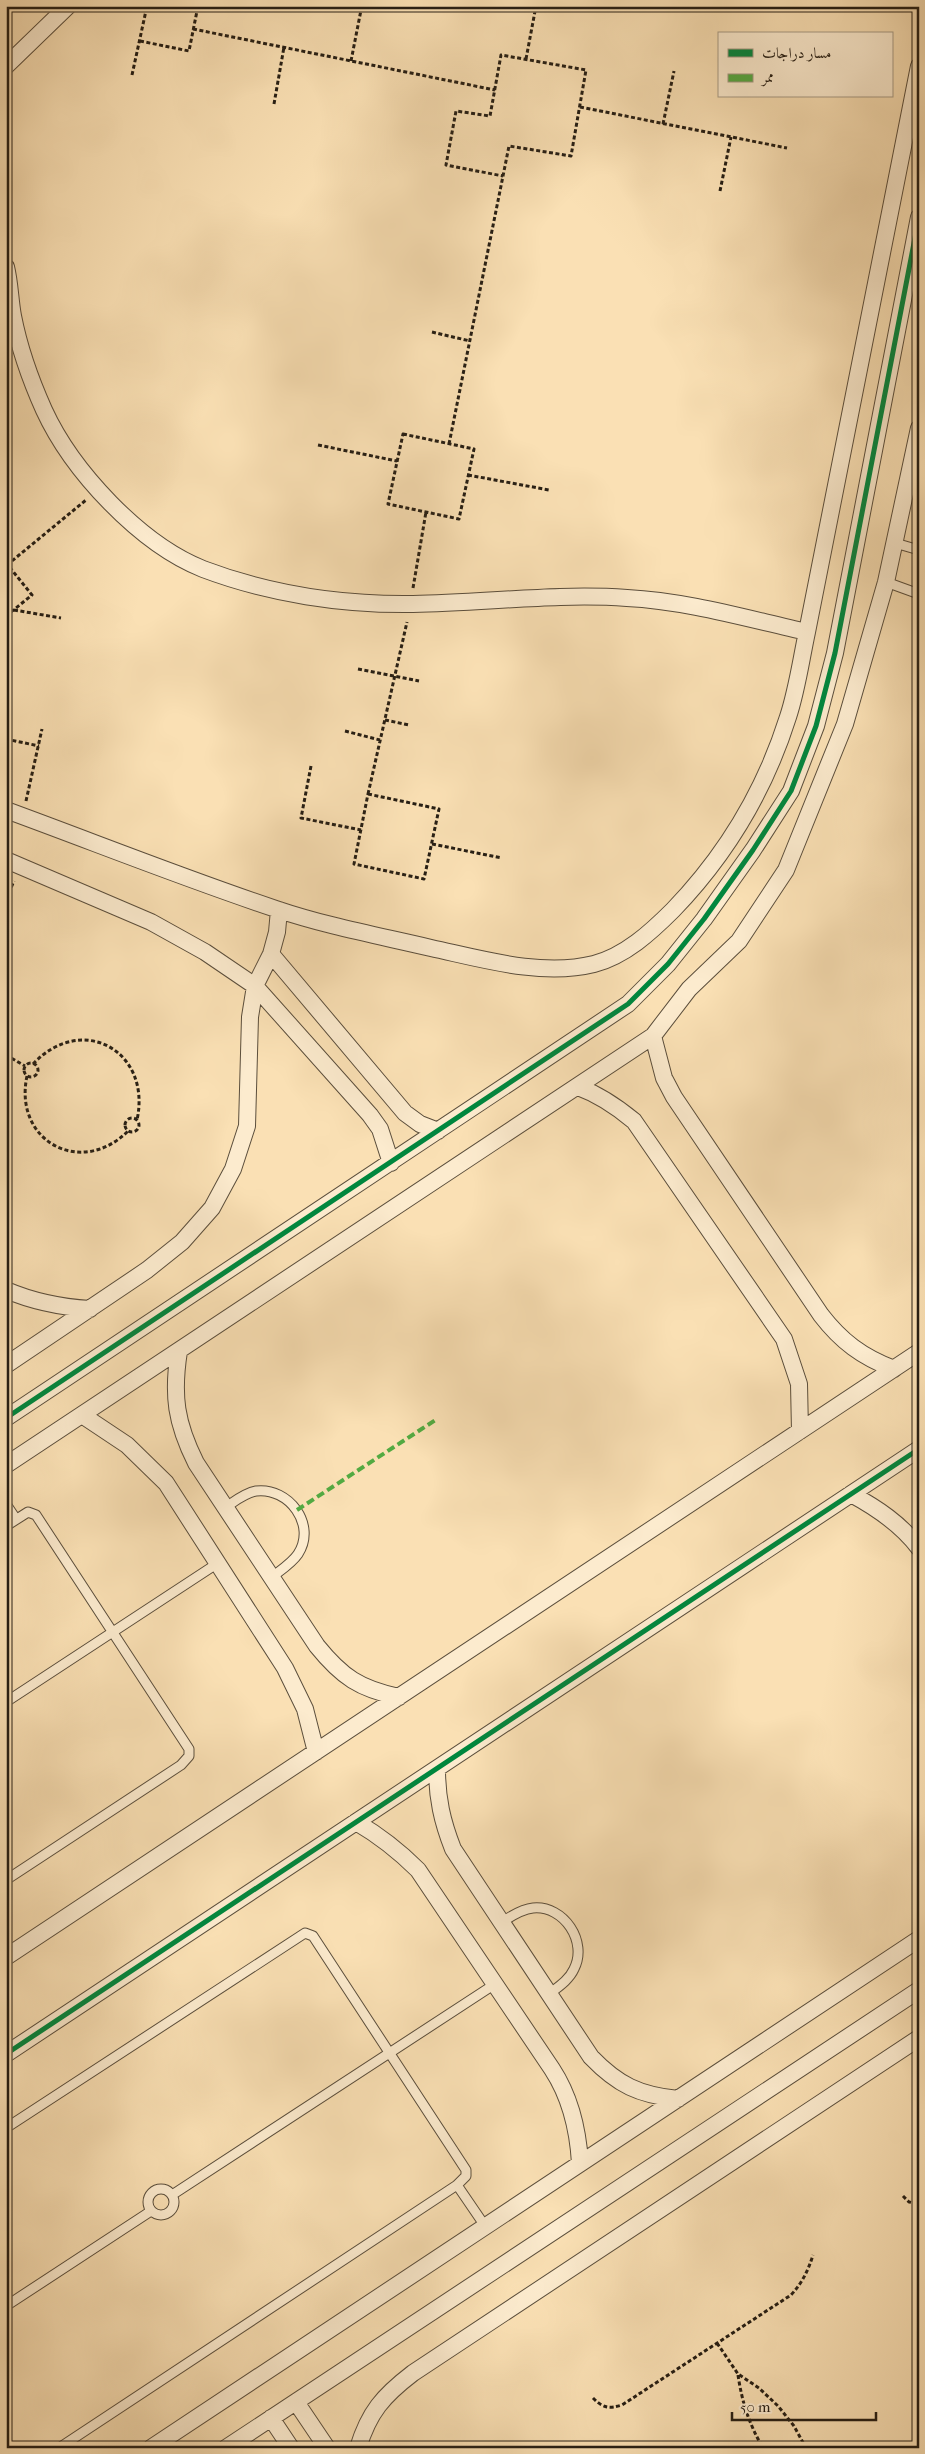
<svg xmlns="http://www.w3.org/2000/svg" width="925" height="2454" viewBox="0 0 925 2454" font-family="'IM FELL French Canon',Amiri,serif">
	<rect width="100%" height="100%" fill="#fae0b4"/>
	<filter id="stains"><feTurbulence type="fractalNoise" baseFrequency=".004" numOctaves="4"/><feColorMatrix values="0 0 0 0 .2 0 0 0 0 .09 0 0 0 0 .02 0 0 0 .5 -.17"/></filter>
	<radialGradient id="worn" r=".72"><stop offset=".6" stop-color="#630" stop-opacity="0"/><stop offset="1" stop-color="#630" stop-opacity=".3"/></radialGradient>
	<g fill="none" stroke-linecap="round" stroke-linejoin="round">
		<g stroke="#5b4e3c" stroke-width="11">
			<path id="service" d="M895,543L919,550
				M886,582L919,594
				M6,1504L16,1519
				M226,1507C235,1501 245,1493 256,1491C289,1487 317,1525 298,1554C292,1563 281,1570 272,1577
				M6,1526L28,1512L36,1515L189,1749V1756L181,1765L6,1880
				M6,1702L218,1563
				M502,1922C511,1916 522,1909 533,1908C564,1905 588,1942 574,1969C569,1980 558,1987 549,1994
				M6,2128L305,1933L313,1936L466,2170V2176L457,2185L59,2448
				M457,2185L485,2226
				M148 2202a13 13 0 1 1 26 0a13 13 0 1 1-26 0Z
				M172,2195L495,1984
				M6,2306L151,2211"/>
		</g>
		<g stroke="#5b4e3c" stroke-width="18">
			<path id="minor" d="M6,66L68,6
				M6,267C10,283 10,300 13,316C19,347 31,381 44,410C72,471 140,544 203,569C269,594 343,605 413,604C485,603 555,593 627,598C687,601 748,619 807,632
				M6,810C96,843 186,879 276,909C326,926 380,936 431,948C482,959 542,977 594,964C625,956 651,932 673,910C726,855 765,790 788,717C797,690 801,660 807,632L919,66
				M6,860L151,922L205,952L255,986L370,1115L380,1129L391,1163
				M271,954L405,1113L420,1124L438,1131
				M653,1036L664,1078L674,1097L821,1315C841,1341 862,1357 894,1369
				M578,1087C600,1095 616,1106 634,1121L784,1339L799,1384L800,1431
				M6,1290C34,1302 59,1307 90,1309
				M179,1351C172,1396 176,1423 196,1463L317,1646C342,1677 360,1689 399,1697
				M6,1365L147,1270L182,1242L212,1208L233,1169L247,1126L250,1017L255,986L271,954L277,932L279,910
				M82,1415L127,1445L166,1483L285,1668L305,1709L316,1752
				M6,1418L628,1004L668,964L704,919L753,850L791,791L816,726L835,653L919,217
				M6,1465L653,1036L689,989L739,941L786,870L845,724L886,582L919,428
				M851,1494C877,1508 901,1524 919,1548
				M437,1769C437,1798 442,1821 453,1849L591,2057C618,2085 639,2095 678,2099
				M356,1822C380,1836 399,1851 418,1870L552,2069C571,2098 578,2129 580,2163
				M6,1957L919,1352
				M6,2054L919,1449
				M296,2402L327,2448
				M271,2418L291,2448
				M151,2448L919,1939
				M226,2448L919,1990
				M358,2448C369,2412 383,2396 413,2373L919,2038"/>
		</g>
		<path stroke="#261e14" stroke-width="3" stroke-dasharray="4 2.5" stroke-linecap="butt" d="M193,29L495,90
			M140,41L189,51L198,6
			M526,59L536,6
			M351,61L361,10
			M132,75L147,6
			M274,104L284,47
			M580,107L787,148
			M663,124L674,71
			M720,191L731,137
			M432,332L470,341
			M403,434L474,449L459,519L388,504Z
			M449,444L503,176L509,146L571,156L586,70L501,55L490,116L456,111L446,165L503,176
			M318,445L397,461
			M468,475L549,490
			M7,565L86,500
			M413,588L426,512
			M14,610L61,618
			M6,616L32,595L7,564
			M358,669L419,681
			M385,720L409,725
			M345,731L380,740
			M6,739L39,746
			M311,766L301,818L361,830
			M368,794L439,809L424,879L354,864Z
			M368,794L407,622
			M26,801L42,729
			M432,844L502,858
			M6,899L14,881
			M6,1055L25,1066
			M24 1070a7 7 0 1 1 14 0a7 7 0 1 1-14 0Z
			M33,1064C82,1012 152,1051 137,1120
			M27,1076C13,1141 81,1178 128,1131
			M125 1125a7 7 0 1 1 14 0a7 7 0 1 1-14 0Z
			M903,2196L909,2202L919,2204
			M717,2343L738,2374L759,2388L778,2406L794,2426L806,2448
			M738,2375C742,2402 749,2424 763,2448
			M593,2398C603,2408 609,2409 622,2405L791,2295C802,2283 808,2271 813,2255"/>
		<use href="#service" stroke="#fcebce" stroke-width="9"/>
		<use href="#minor" stroke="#fcebce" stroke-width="16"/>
		<path stroke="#53aa42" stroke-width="4" stroke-dasharray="8 4" stroke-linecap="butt" d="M297,1510L437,1419"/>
		<g stroke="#fcebce" stroke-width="8">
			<path id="cycleway" d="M6,1418L628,1004L668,964L704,919L753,850L791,791L816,726L835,653L919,217
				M6,2054L919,1449"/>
		</g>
		<use href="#cycleway" stroke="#00873e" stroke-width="5"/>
	</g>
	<rect width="925" height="2454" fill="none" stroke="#fae0b4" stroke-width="25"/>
	<rect x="8" y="8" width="910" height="2439" fill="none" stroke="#261e14" stroke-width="2.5"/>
	<rect x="12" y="12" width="900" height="2429" fill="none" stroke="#261e14"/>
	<rect x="718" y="32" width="175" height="65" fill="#fcebce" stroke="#a69984"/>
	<rect x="728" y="49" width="25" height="8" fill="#00873e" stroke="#a69984"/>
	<text x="762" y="58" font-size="15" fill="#261e14">مسار دراجات</text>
	<rect x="728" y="74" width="25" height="8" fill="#53aa42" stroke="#a69984"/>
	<text x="762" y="82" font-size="15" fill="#261e14">ممر</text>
	<path d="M732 2412v8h144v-8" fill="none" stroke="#261e14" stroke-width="2.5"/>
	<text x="740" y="2412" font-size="15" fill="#261e14" stroke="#fcebce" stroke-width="4" paint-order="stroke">50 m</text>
	<rect width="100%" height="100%" filter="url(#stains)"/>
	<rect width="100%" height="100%" fill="url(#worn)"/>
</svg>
